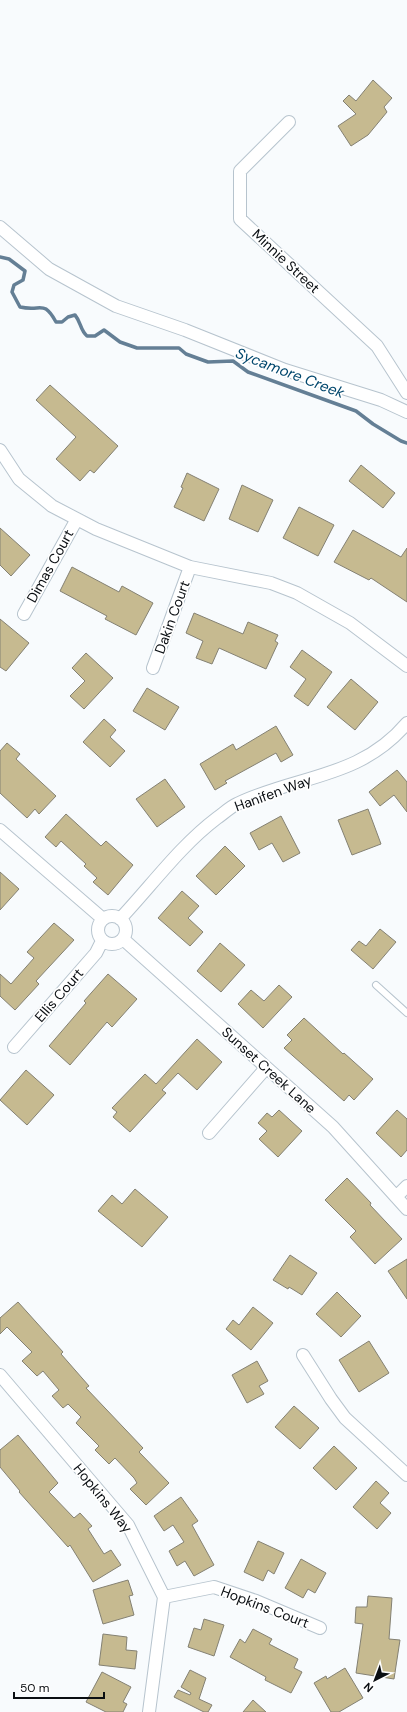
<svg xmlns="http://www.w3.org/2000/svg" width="407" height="1712" viewBox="0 0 407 1712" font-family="'DM Sans',sans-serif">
	<rect width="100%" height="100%" fill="#f8fbfd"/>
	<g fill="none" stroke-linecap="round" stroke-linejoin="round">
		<path stroke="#647f95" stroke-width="3.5" d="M0,257L9,259L25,271L23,280L14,285L12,292L20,307C42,312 43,299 56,322H62L68,317L75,315C81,322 80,330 87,336H95L104,330L120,342L137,348H179L186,354L208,362L233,361L248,372L356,411L373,424L401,441L407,443"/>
	</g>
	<path fill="#c6ba90" stroke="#848173" d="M373,80L392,98L384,107L387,112L368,135L351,146L338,126L356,114L343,101L349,95L356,101Z
		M50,385L118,446L94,473L90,470L80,481L56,459L76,437L36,400Z
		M361,465L395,493L383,508L349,481Z
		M187,473L219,489L204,521L174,507L183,488L181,487Z
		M242,485L273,500L258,532L229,519Z
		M299,507L334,525L318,556L283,538Z
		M0,528L30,555L11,576L0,565Z
		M353,530L401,557L407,548V602L371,578L369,580L334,562Z
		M72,567L119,592L122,586L153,603L136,635L105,619L107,616L60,591Z
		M194,613L243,634L248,622L278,635L275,641L278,643L266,669L219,648L212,664L196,658L203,641L186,633Z
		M0,619L29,643L6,671L0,667Z
		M302,650L332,672L308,706L294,696L306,679L290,667Z
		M86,653L113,678L84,709L70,696L85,681L72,668Z
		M351,679L378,702L355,730L327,707Z
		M147,688L179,707L165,730L133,711Z
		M104,719L116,730L110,737L125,751L110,767L83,742Z
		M276,726L293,755L281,762L276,753L225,781L227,783L215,790L200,764L233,744L236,750Z
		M7,743L20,754L16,759L56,796L39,814L35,809L27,818L0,793V751Z
		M397,770L407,782V812L394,795L380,806L369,792Z
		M165,779L185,807L157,827L136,799Z
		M368,809L381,844L352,855L338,820Z
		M66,814L101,846L106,841L133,865L108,895L93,882L97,878L84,866L86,864L61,841L56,847L45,837Z
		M281,816L300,853L283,862L272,843L259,850L250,833Z
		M225,846L245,866L216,895L196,876Z
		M0,872L19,889L0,910Z
		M182,891L199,906L188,918L203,932L190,946L158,918Z
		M54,923L74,940L36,981L39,984L15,1010L0,996V974L11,984L34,958L27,952Z
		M380,929L396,942L373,969L351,950L359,941L366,946Z
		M220,943L245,965L221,992L197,971Z
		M108,974L137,999L112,1027L107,1022L70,1065L49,1046L86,1003L84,1001Z
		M279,985L292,997L263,1028L238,1004L251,990L264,1001Z
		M304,1018L343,1054L344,1053L373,1079L354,1100L349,1095L344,1101L284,1048L292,1040L287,1035Z
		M197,1039L222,1062L197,1090L178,1073L162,1090L166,1093L130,1132L113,1117L117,1112L112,1108L145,1074L156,1084Z
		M26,1070L54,1095L27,1125L0,1100Z
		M279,1110L302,1131L278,1157L259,1139L267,1131L258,1123L267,1113L272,1117Z
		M397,1110L407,1119V1150L401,1157L376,1133Z
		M347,1178L371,1203L370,1205L402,1239L375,1264L350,1237L356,1231L325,1200Z
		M135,1189L168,1217L142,1247L98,1211L112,1195L122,1204Z
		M290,1255L317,1273L302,1295L289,1287L288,1289L273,1280Z
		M407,1259V1299L388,1271Z
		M337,1292L361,1316L341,1337L316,1314Z
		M18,1302L63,1352L61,1354L89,1386L86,1388L143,1448L139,1452L169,1483L146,1505L130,1489L137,1483L134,1478L115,1458L109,1464L95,1450L99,1446L76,1423L81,1417L68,1404L63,1408L52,1396L59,1390L43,1371L37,1376L22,1361L32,1352L7,1327L0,1334V1318Z
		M253,1307L273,1323L251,1350L226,1329L233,1320L239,1325Z
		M369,1341L389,1373L359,1392L339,1360Z
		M257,1361L268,1381L259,1386L264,1394L247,1403L232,1375Z
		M294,1406L319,1428L300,1449L275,1427Z
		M18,1435L58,1483L49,1492L74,1518L80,1513L92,1526L88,1529L104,1554L111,1550L121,1565L93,1582L70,1545L68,1547L19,1492L20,1491L0,1467V1450Z
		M334,1446L357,1468L336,1490L313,1468Z
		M376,1481L389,1493L380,1503L391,1513L377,1529L353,1507Z
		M181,1497L198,1521L192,1525L214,1565L194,1576L185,1561L177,1566L169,1551L184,1542L173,1525L164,1531L154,1516Z
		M258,1541L284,1553L274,1574L268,1570L263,1581L244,1572Z
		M301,1559L326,1573L315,1593L308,1589L303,1598L285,1588Z
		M128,1580L133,1595L129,1596L134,1615L103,1624L93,1590Z
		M368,1596L392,1598L389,1639L400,1640L394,1679L356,1673L363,1624L355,1623L356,1607H367Z
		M204,1619L224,1625L214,1656L188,1647L194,1628L201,1630Z
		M253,1629L272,1639L269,1644L298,1659L294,1668L302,1672L291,1693L265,1680L266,1677L230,1657L240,1639L245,1643Z
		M103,1634L127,1637L126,1650L137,1651L135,1669L99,1665Z
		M345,1668L363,1698L339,1712H331L314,1683L326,1676L327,1679Z
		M190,1670L206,1678L199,1699L212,1705L208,1712H204L174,1697L178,1690L190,1695L191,1693L181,1687Z
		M102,1672L131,1687L123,1702L127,1704L123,1712H106L86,1702Z
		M253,1700L266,1712H243Z"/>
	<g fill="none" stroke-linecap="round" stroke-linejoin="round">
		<g stroke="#b7c4ce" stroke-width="8">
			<path id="service" d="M376,985L407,1013"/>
		</g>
		<g stroke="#b7c4ce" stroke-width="14">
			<path id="minor" d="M289,122L240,171V219L377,346L407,393
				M0,227L49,269L116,306L185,330L285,370L381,400L407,412
				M0,450L19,479L52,506L96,529L190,567L271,583L297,593L350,623L407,666
				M24,614L77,519
				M153,668L190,567
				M0,830L103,919
				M98 930a14 14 0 1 1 28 0a14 14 0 1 1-28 0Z
				M120,919C152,885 180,846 217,818C223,814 230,807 237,804C297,775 360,779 407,723
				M123,939L333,1127L407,1209
				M14,1047L96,953L102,941
				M209,1133L266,1068
				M396,1197L407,1186
				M303,1355L331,1399L345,1418L407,1475
				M0,1375L128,1525L164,1597L149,1712
				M164,1597L214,1587L256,1601L320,1628"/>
		</g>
		<use href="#service" stroke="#fff" stroke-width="6"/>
		<use href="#minor" stroke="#fff" stroke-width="12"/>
	</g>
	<g text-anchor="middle" stroke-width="3.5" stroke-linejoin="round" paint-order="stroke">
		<g font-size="14" fill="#0a0e12" stroke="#fff">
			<text transform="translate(286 261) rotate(43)" y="5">Minnie Street</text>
			<text transform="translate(50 566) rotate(-61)" y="5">Dimas Court</text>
			<text transform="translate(172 617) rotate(-70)" y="5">Dakin Court</text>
			<text transform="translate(273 793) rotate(-20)" y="5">Hanifen Way</text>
			<text transform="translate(59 995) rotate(-49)" y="5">Ellis Court</text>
			<text transform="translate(269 1070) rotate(42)" y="5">Sunset Creek Lane</text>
			<text transform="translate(103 1498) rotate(51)" y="5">Hopkins Way</text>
			<text transform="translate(265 1607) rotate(21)" y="5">Hopkins Court</text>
		</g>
		<g font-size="15" font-style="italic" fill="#00476d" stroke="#fff">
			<text transform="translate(290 373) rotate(21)" y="5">Sycamore Creek</text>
		</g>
	</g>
	<g transform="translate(375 1680) rotate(222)" stroke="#ffffff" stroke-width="3" paint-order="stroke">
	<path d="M0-3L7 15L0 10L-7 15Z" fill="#0a0e12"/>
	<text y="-6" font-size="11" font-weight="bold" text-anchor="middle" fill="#0a0e12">N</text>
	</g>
	<path d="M14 1692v6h90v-6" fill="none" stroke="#0a0e12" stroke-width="2"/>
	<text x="20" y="1692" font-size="12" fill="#0a0e12" stroke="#ffffff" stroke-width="3" paint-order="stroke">50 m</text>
</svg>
